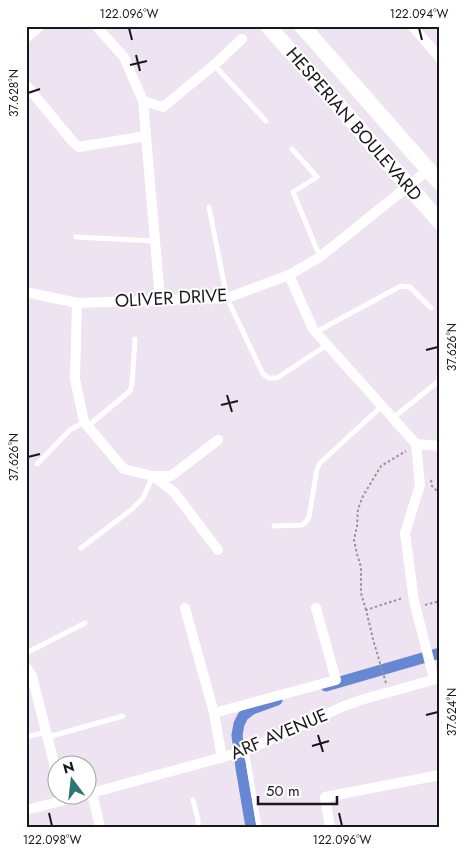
<svg xmlns="http://www.w3.org/2000/svg" width="466" height="853" viewBox="0 0 466 853" font-family="Jost,sans-serif">
	<rect width="100%" height="100%" fill="#ede3f1"/>
	<g fill="none" stroke-linecap="round" stroke-linejoin="round">
		<path stroke="#6887d2" stroke-width="11" d="M326,686L440,653
			M251,827L241,768L237,735L239,724L243,716L252,709L277,700"/>
		<path stroke="#98919c" stroke-width="2" stroke-dasharray="2.5 2.5" stroke-linecap="butt" d="M431,480L432,486L440,494
			M425,605L440,601
			M366,610L361,593V567L357,554L354,540L357,526L358,509L363,496L381,466L406,451
			M386,683L374,643L366,610L403,598"/>
		<path stroke="#fff" stroke-width="5" d="M214,65L266,121
			M292,149L317,177L293,192L320,257
			M209,207L227,298L263,374L269,378H277L327,345
			M76,237L155,241
			M316,332L401,286L410,287L431,308
			M393,418L440,380
			M88,426L130,391L132,384L135,339
			M37,464L70,430L84,422
			M274,526L302,525L305,523L309,517L317,469L320,463L382,406
			M81,548L131,510L143,498L153,476
			M26,653L85,623
			M26,737L46,732
			M48,737L123,716
			M245,751L248,761L259,827
			M193,800L198,820V827"/>
		<path stroke="#fff" stroke-width="10" d="M96,26L124,57L143,101L160,299
			M412,26L440,58
			M26,38L40,26
			M26,85L73,142L79,147L146,136
			M143,101L163,107L214,65L242,39
			M289,275L313,329L416,444
			M26,292L77,303L227,298L289,275L320,257L428,170
			M77,303L75,379L84,422L124,469L153,476H171L218,440
			M416,444L420,485L405,533L414,601L434,679
			M416,444L440,446
			M153,476L174,492L218,550
			M185,608L214,713L222,758
			M26,667L32,676L58,779
			M214,713L336,680L316,608
			M92,793L100,827
			M88,794L245,751L344,706L364,699L440,678
			M26,810L81,796
			M330,827L325,797L440,775"/>
		<path stroke="#fff" stroke-width="16" d="M268,26L334,100L440,222
			M302,26L440,183"/>
	</g>
	<path fill="none" stroke="#1a171c" stroke-width="2" d="M129,28L132,40M419,28L422,40M136,55L140,71M130,65L147,61M28,93L40,89M426,350L438,347M227,395L232,412M221,405L238,401M28,457L40,454M426,715L438,712M318,735L323,752M312,746L329,741M49,813L52,826M339,813L342,826"/>
	<g text-anchor="middle" stroke-width="4" stroke-linejoin="round" paint-order="stroke">
		<g font-size="18" fill="#1a171c" stroke="#fff">
			<text transform="translate(354 124) rotate(49)" y="6">HESPERIAN BOULEVARD</text>
			<text transform="translate(171 298) rotate(-3)" y="6">OLIVER DRIVE</text>
			<text transform="translate(279 734) rotate(-23)" y="6">ARF AVENUE</text>
		</g>
	</g>
	<rect width="466" height="853" fill="none" stroke="#ffffff" stroke-width="55"/>
	<g transform="translate(72 780) rotate(345)"><circle r="24" fill="#ffffff" stroke="#a3a2a4"/>
	<path d="M0-4L9 19L0 12L-9 19Z" fill="#2b7572"/>
	<text y="-8" font-size="14" font-weight="bold" text-anchor="middle" fill="#1a171c">N</text>
	</g>
	<path d="M258 796v8h79v-8" fill="none" stroke="#1a171c" stroke-width="2.5"/>
	<text x="266" y="796" font-size="15" fill="#1a171c" stroke="#ffffff" stroke-width="4" paint-order="stroke">50 m</text>
	<rect x="28" y="28" width="410" height="798" fill="none" stroke="#1a171c" stroke-width="2"/>
	<g font-size="12" text-anchor="middle" fill="#1a171c">
		<text x="129" y="18">122.096°W</text>
		<text x="419" y="18">122.094°W</text>
		<text transform="translate(14 93) rotate(-90)" y="4">37.628°N</text>
		<text transform="translate(452 347) rotate(-90)" y="4">37.626°N</text>
		<text transform="translate(14 457) rotate(-90)" y="4">37.626°N</text>
		<text transform="translate(452 712) rotate(-90)" y="4">37.624°N</text>
		<text x="52" y="844">122.098°W</text>
		<text x="342" y="844">122.096°W</text>
	</g>
</svg>
